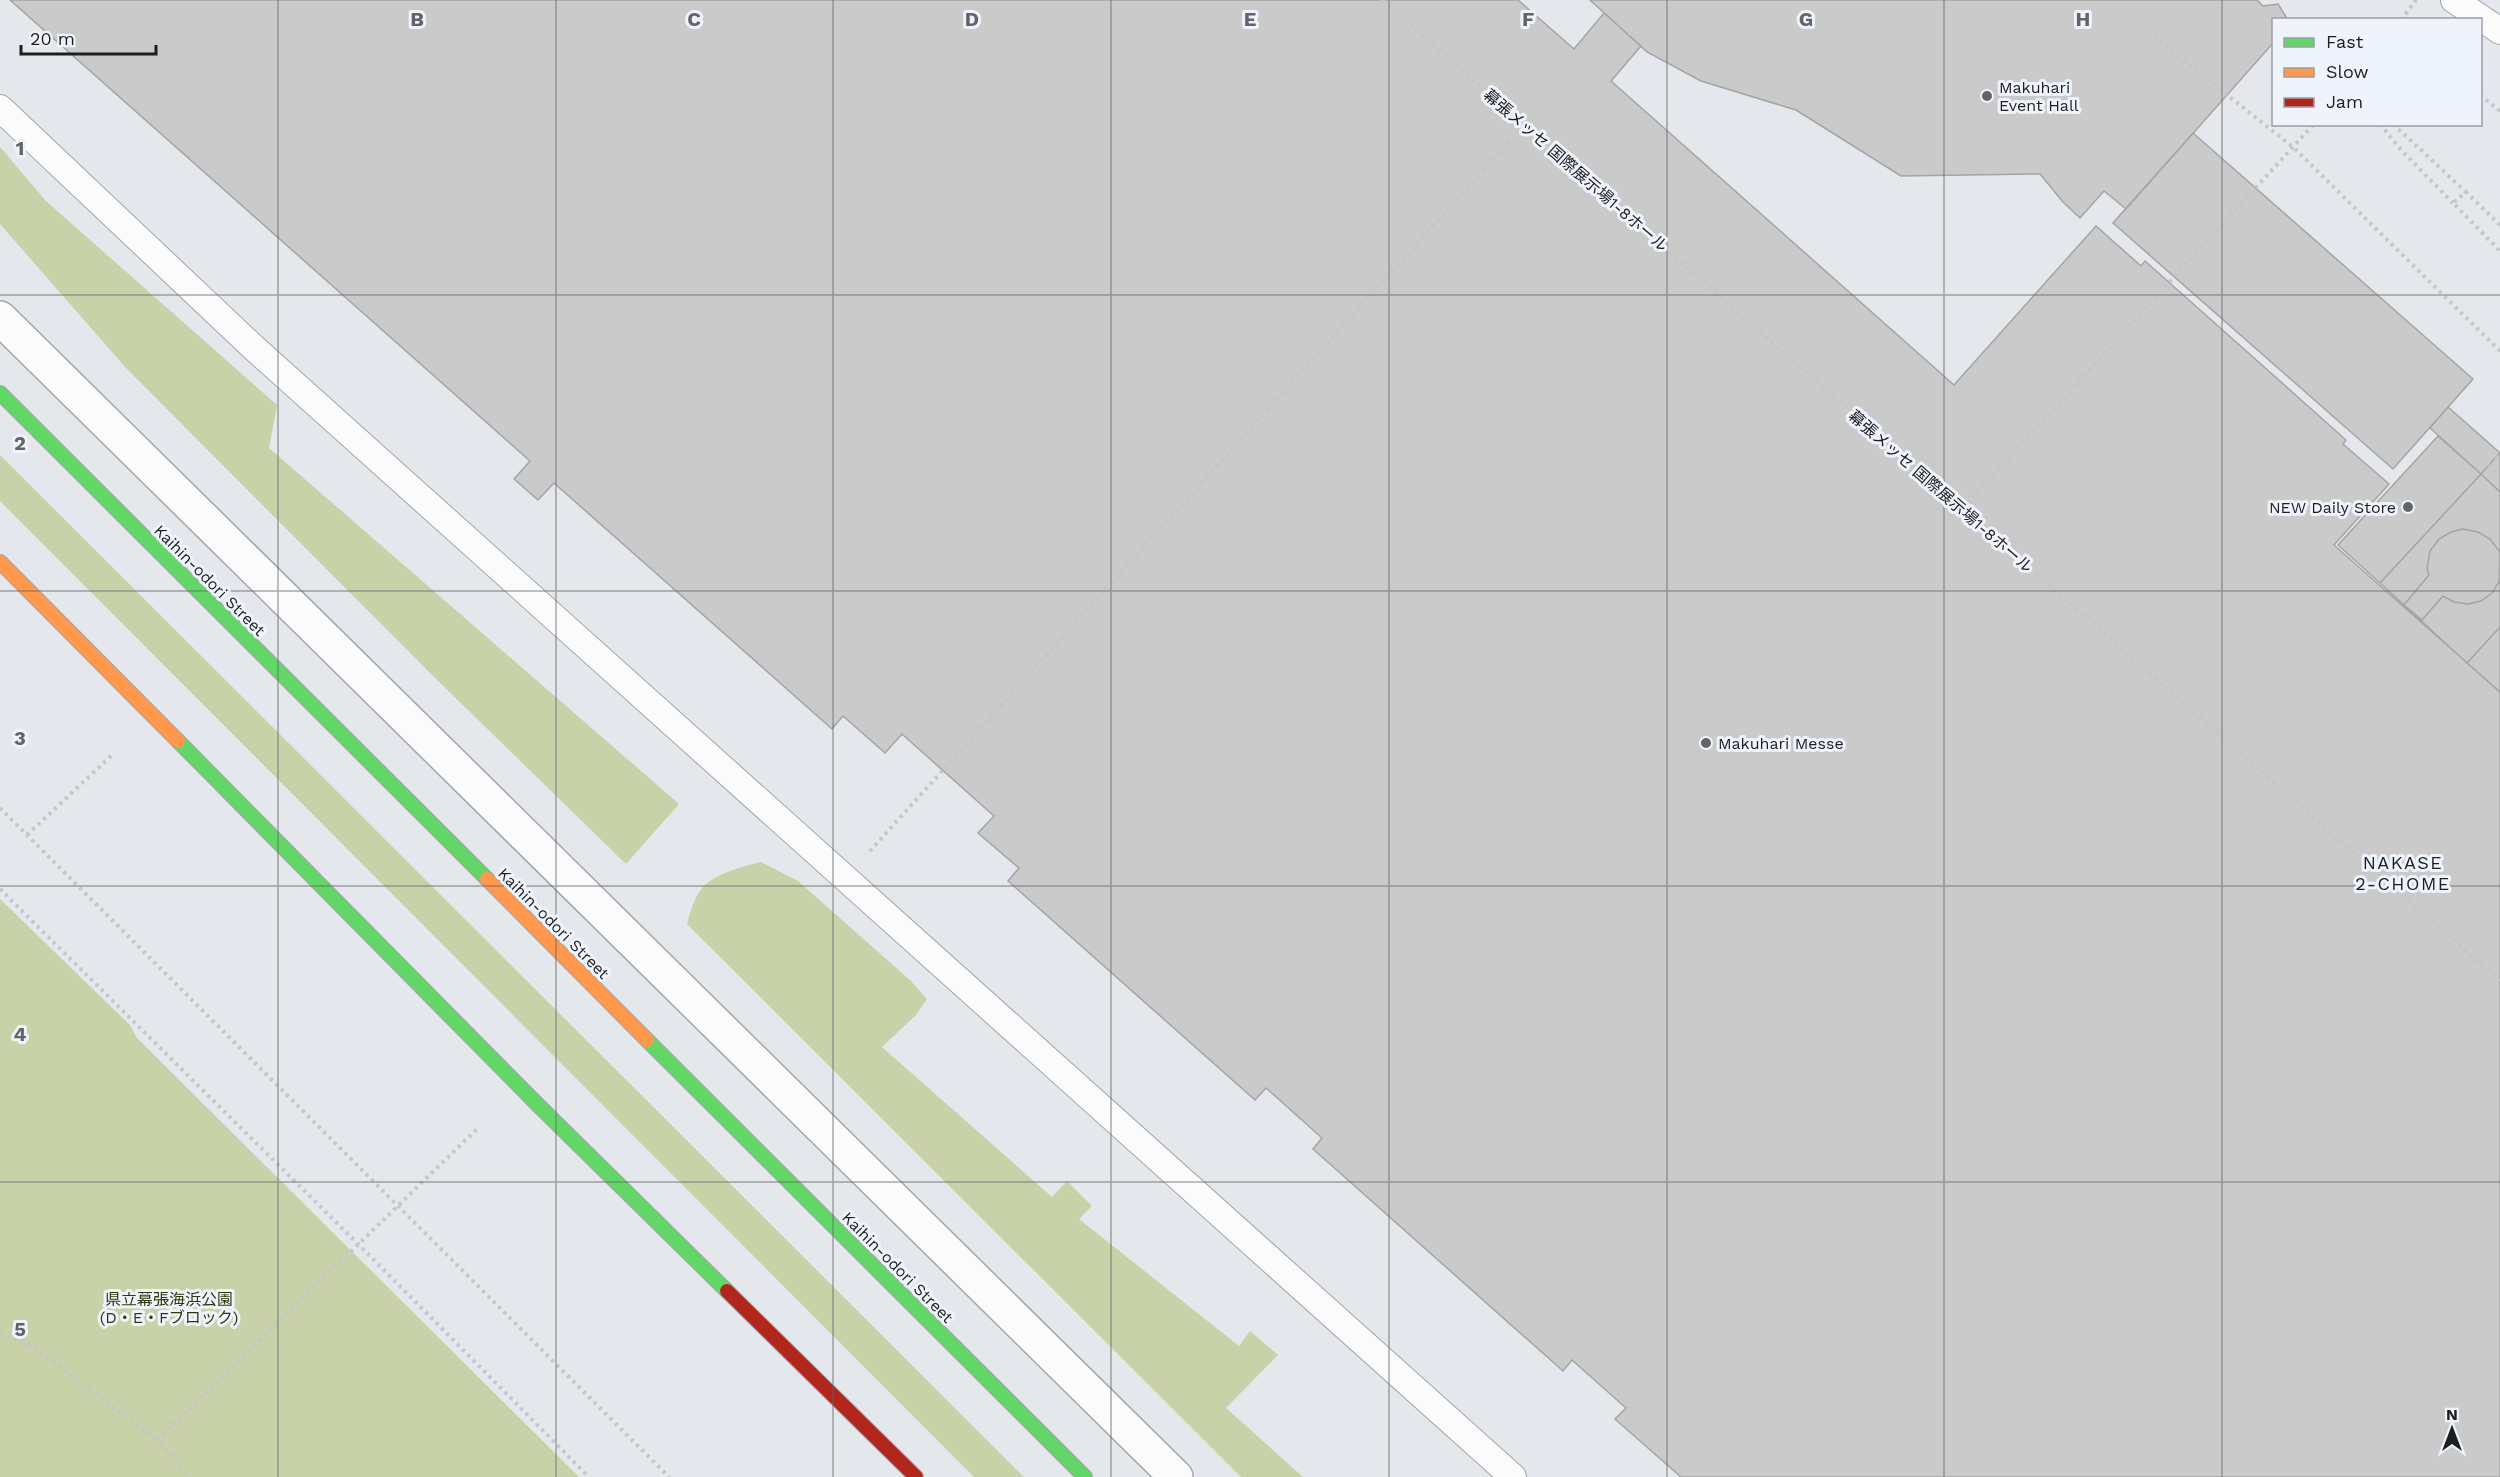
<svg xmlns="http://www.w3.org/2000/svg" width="2500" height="1477" viewBox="0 0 2500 1477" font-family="'Work Sans','Noto Sans JP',sans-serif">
	<rect width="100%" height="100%" fill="#e4e7eb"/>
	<path fill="#c9d1a9" d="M0,147L46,201L277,405L269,448L679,804L626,864L431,674L126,368L0,224Z
		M0,455L1024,1477H974L0,501Z
		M761,862L798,881L911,981L927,999L916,1015L882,1047L1052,1197L1067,1181L1092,1206L1079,1219L1239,1346L1250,1331L1278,1355L1226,1408L1303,1477H1241L687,924C690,912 695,894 705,885C718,873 744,866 761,862Z
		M0,899L130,1025L137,1038L579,1477H0Z"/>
	<path fill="#cacaca" stroke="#a4a4a5" stroke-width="1.5" d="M10,0H1518L1574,49L1604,13L1641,46L1611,81L1954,385L2096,226L2141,266L2145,261L2346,440L2343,444L2389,484L2334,545L2500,692V1477H1681L1615,1419L1626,1408L1572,1360L1563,1371L1313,1149L1322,1138L1266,1088L1255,1100L1008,881L1019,868L978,833L994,816L902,734L885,753L843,716L832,729L554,483L538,500L514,479L530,461Z
		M1590,0H2257L2263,6L2278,4L2288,20H2274V42L2126,209L2104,191L2080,218L2063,202L2040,174L1901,176L1796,110L1701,81L1647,52Z
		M2193,133L2473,379L2393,469L2113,223Z
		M2448,407L2500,453L2481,474L2430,428Z
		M2438,436L2481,474L2380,583L2338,545Z
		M2500,453V492L2481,474Z
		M2481,474L2500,492V627L2467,663L2380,583Z
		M2463,529L2478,532L2490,539L2500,552L2499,582L2492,593L2481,601L2468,604L2454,602L2443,596L2422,620L2404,605L2429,575L2427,568L2430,551L2439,539L2451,532Z
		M2500,627V692L2467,663Z"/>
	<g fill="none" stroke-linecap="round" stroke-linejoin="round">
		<g stroke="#a3a5a8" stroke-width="28">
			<path id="lane" d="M2454,0L2500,31
				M0,108L254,348L1513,1477"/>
		</g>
		<g stroke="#a3a5a8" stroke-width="36">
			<path id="street" d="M0,318L1176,1477"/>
		</g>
		<g stroke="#a3a5a8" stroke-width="16">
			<path id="fast" d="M0,393L487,879
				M178,741L537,1104L727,1291
				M647,1040L1085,1477"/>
		</g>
		<g stroke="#a3a5a8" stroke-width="16">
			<path id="slow" d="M0,562L178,741
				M487,879L647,1040"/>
		</g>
		<g stroke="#a3a5a8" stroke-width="16">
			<path id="jam" d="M727,1291L916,1477"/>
		</g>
		<path stroke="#c4c6c7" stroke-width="4" stroke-dasharray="3 4.5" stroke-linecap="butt" d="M1382,0L2500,981
			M2401,20L2416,0
			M2154,37L2293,147L2500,351
			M2480,95L2500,111
			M2380,124L2401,150L2453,203
			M2393,124L2466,192
			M2500,225L2466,192L2453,203L2500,251
			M2496,457L2500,461
			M2489,465L2500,475
			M1962,509L2314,124
			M0,808L669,1477
			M27,835L112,755
			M870,851L1524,125
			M0,889L358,1244L589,1477
			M0,1333L34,1347L157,1440L190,1477
			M157,1440L479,1127"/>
		<use href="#lane" stroke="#fbfbfc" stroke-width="26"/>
		<use href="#street" stroke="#fbfbfc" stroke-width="33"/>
		<use href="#fast" stroke="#63d668" stroke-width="14"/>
		<use href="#slow" stroke="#ff974d" stroke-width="14"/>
		<use href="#jam" stroke="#b3261e" stroke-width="14"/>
	</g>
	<path fill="none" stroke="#626467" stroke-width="1.5" stroke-opacity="0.55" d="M278,0V1477M556,0V1477M833,0V1477M1111,0V1477M1389,0V1477M1667,0V1477M1944,0V1477M2222,0V1477M0,295H2500M0,591H2500M0,886H2500M0,1182H2500"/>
	<g fill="#626467" stroke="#eff4fc" stroke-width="2">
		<circle cx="1987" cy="96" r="6"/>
		<circle cx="2408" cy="507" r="6"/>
		<circle cx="1706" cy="743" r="6"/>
	</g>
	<g text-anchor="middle" stroke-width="6" stroke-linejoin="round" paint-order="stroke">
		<g font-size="16" fill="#1c1e20" stroke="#eff4fc" text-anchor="start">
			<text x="1999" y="93">Makuhari<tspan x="1999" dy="18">Event Hall</tspan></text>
			<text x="2396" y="513" text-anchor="end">NEW Daily Store</text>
			<text x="1718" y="749">Makuhari Messe</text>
		</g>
		<g font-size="16" fill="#1c1e20" stroke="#eff4fc">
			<text transform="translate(1576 170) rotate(41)" y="6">幕張メッセ 国際展示場1-8ホール</text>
			<text transform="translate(1941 491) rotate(41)" y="6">幕張メッセ 国際展示場1-8ホール</text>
			<text transform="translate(210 580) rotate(45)" y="6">Kaihin-odori Street</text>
			<text transform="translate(554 923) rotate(45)" y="6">Kaihin-odori Street</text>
			<text transform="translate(898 1267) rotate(45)" y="6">Kaihin-odori Street</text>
		</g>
		<g font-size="16" fill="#32380c" stroke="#eff4fc">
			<text x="169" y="1305">県立幕張海浜公園<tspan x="169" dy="18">(D・E・Fブロック)</tspan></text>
		</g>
		<g font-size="18" letter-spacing="1.5" fill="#1c1e20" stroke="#eff4fc">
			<text x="2403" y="869">NAKASE<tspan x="2403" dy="21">2-CHOME</tspan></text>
		</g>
	</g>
	<g font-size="20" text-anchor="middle" font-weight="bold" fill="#626467" stroke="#eff4fc" stroke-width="6" stroke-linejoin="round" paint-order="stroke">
		<text x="417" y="26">B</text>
		<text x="694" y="26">C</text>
		<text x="972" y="26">D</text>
		<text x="1250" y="26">E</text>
		<text x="1528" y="26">F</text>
		<text x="1806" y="26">G</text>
		<text x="2083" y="26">H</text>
		<text x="20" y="155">1</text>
		<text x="20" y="450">2</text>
		<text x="20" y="745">3</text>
		<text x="20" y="1041">4</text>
		<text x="20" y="1336">5</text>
	</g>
	<rect x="2272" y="18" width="210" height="108" fill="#eff4fc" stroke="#9b9ea4" stroke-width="1.5"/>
	<rect x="2284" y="38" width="30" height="9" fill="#63d668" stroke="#9b9ea4" stroke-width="1.5"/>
	<text x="2326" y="48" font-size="18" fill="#1c1e20">Fast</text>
	<rect x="2284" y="68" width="30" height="9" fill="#ff974d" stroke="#9b9ea4" stroke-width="1.5"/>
	<text x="2326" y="78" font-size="18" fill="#1c1e20">Slow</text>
	<rect x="2284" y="98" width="30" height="9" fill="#b3261e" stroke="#9b9ea4" stroke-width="1.5"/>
	<text x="2326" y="108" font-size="18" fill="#1c1e20">Jam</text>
	<g transform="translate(2452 1429)" stroke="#eff4fc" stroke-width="4.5" paint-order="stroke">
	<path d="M0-4.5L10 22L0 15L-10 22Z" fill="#1c1e20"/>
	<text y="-9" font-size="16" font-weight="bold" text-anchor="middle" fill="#1c1e20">N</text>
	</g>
	<path d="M21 45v9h135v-9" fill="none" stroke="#1c1e20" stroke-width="3"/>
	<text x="30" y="45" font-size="18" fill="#1c1e20" stroke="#eff4fc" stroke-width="4.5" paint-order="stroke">20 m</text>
</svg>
